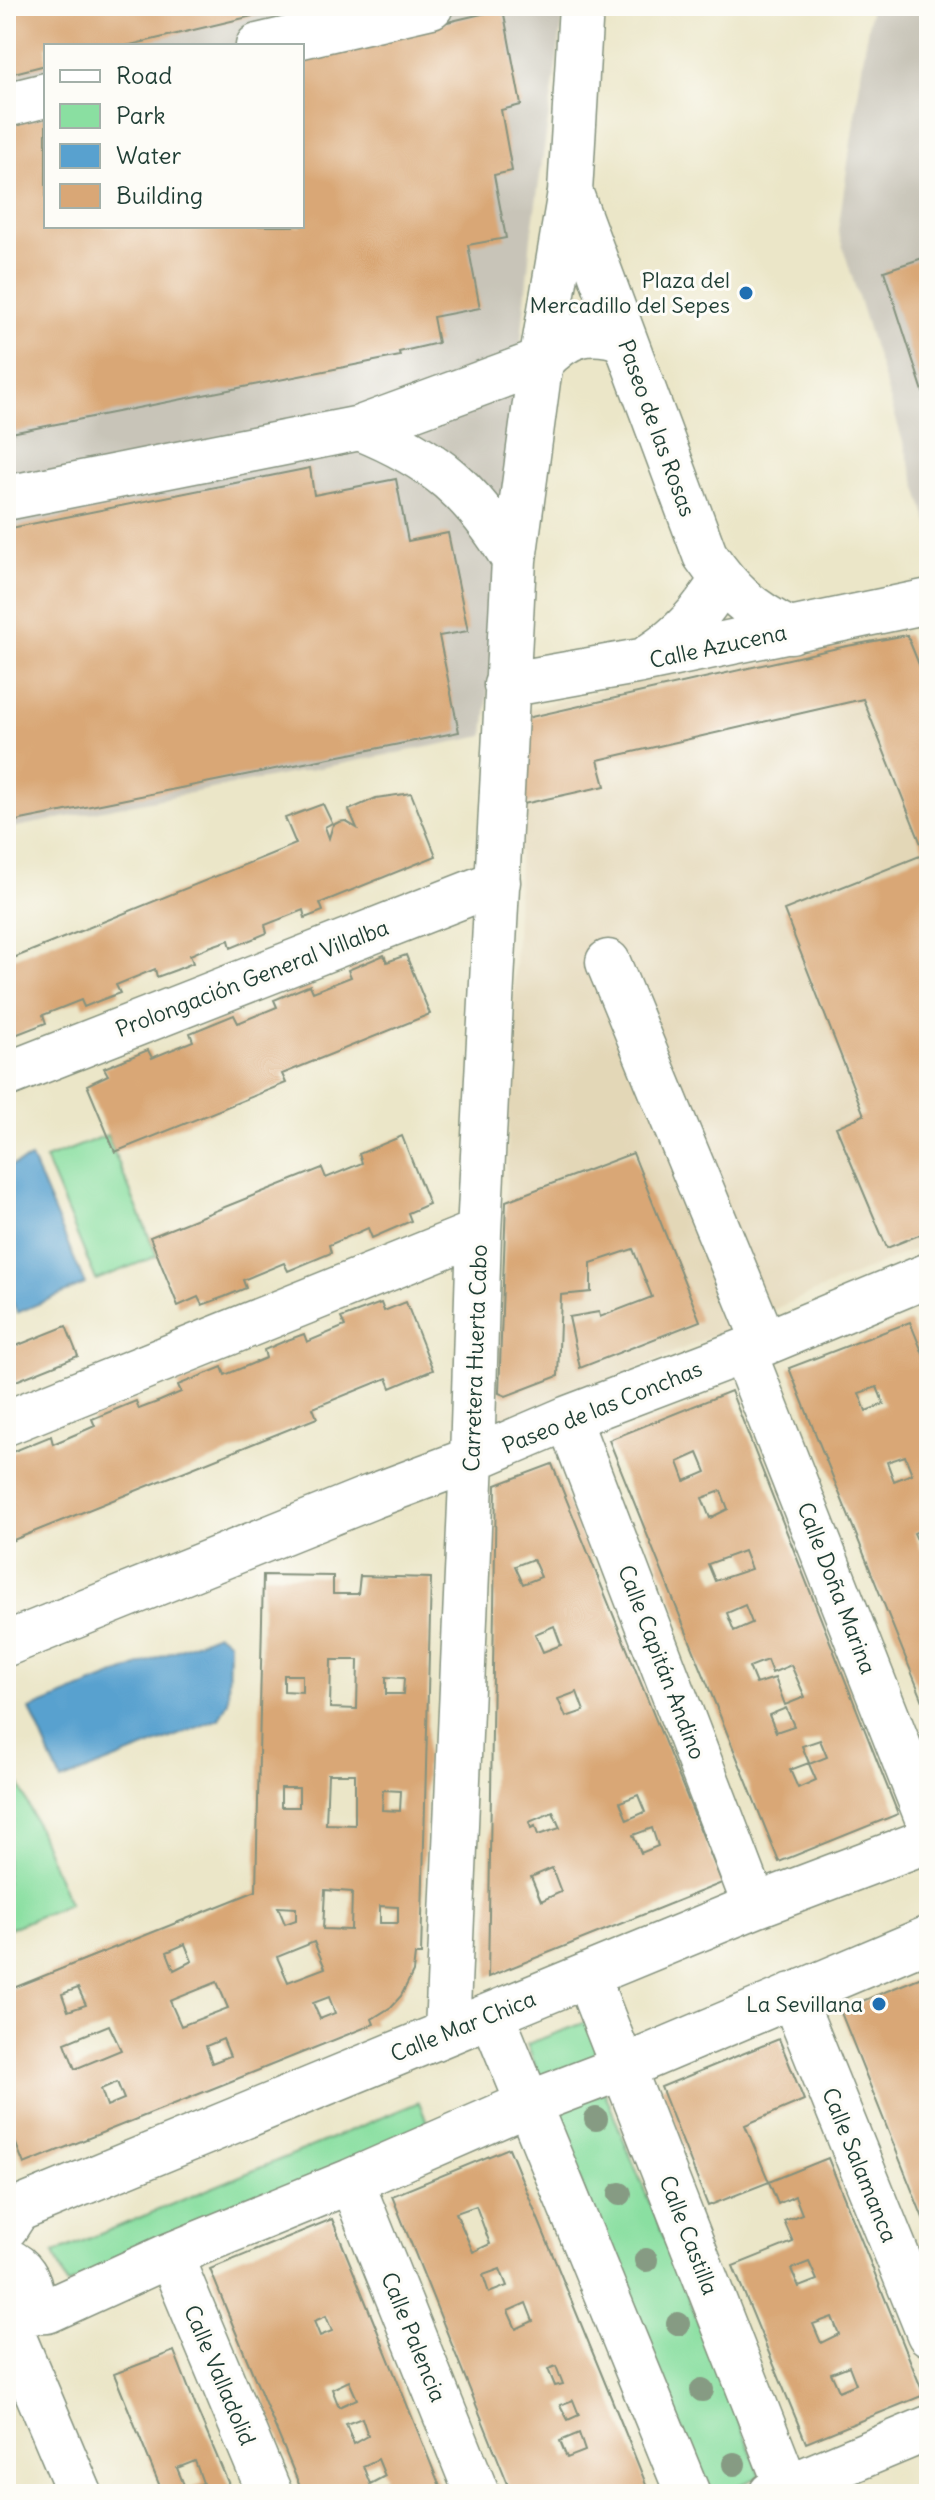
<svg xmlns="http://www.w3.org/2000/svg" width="935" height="2500" viewBox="0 0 935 2500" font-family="Delius,sans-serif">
	<rect width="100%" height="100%" fill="#fdfcf7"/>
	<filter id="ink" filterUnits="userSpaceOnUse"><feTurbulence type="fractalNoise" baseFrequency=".0125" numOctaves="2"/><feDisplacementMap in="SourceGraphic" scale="16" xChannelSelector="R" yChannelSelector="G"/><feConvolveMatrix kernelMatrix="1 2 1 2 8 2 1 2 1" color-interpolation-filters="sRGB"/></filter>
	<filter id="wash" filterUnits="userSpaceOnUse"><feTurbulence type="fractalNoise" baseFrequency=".006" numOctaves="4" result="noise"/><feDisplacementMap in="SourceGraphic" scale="32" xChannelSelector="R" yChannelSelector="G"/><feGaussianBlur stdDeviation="1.8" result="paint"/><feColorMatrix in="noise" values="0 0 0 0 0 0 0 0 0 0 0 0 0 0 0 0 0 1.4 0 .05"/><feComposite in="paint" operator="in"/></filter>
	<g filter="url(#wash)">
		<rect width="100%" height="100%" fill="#ebe6c8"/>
		<path fill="#e3d7b7" d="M899,615L929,690V1243L499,1427L503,1262L525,710Z"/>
		<path fill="#c8c4b8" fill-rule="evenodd" d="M6,6H565L531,237L484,736L6,829ZM46,46H302V226H46Z
			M871,6H929V526L838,231Z"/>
		<path fill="#8adfa1" stroke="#548e6a" stroke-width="2" d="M107,1135L157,1256L96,1280L45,1159Z
			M6,1751L69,1904L6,1930Z
			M592,2020L609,2063L544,2089L527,2044Z
			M604,2091L761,2476L719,2494H708L552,2113Z
			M419,2102L432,2134L67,2285L54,2253Z"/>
		<path fill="#58a1cf" stroke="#3c6f82" stroke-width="2" d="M31,1158L85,1284L17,1313L6,1285V1168Z
			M217,1634L229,1641L228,1701L219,1719L61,1781L30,1709Z"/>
		<g id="blocks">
			<path fill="#d9a776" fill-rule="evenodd" d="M6,6H290V7L126,46H46V65L6,75Z
				M503,9L521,105L501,110L512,171L494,175L506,238L468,245L480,308L433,317L438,343L399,352L400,356L6,434V126L46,117V226H302V56Z
				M929,256V407H928L884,271Z
				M310,468L314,495L396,479L408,541L448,533L468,631L439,636L459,732L6,823V529Z
				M907,635L929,689V1231L887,1248L836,1127L864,1115L784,910L925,854L863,699L598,760L605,786L519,805L522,719L842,647Z
				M411,793L436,856L320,903L323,911L305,918L303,910L265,925L267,933L231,948L229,940L209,947L190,955L193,963L176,970L157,977L155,969L116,985L120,993L101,1000L84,1007L81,1000L43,1015L46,1023L10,1037L6,1030V961L296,844L285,818L323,804L332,823L325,827L329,838L333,825L339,822L345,821L357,828L349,810L376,798Z
				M384,955L387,962L406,955L430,1014L282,1074L286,1083L115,1152L87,1085L108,1075L104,1068L148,1050L152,1058L193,1041L190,1033L234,1015L238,1023L277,1007L274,1000L310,985L313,992L351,977L348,970Z
				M402,1136L429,1204L408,1213L411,1221L372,1238L368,1228L329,1245L331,1253L288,1271L284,1263L243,1280L246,1288L224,1297L202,1305L198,1297L178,1306L150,1237L322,1168L326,1178L362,1163L359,1154Z
				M633,1153L700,1321L580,1368L569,1317L599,1312L600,1317L652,1297L633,1249L591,1263V1292L561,1295L558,1376L506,1396L499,1393L506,1201Z
				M406,1302L433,1370L391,1388L387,1378L313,1408L317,1418L6,1543V1463L9,1461L7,1454L51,1436L53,1444L95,1426L92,1419L136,1401L139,1409L160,1401L181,1392L178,1385L222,1367L225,1375L266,1358L264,1350L285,1341L304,1334L307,1342L345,1326L341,1318L381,1303L384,1311Z
				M910,1322L929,1369V1527L914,1533L922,1551L929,1548V1716L789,1368ZM877,1387L884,1404L866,1411L859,1393ZM905,1456L912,1474L894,1481L887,1462Z
				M66,1326L78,1356L6,1385V1350Z
				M731,1391L898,1814L779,1862L609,1440ZM698,1453L706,1472L685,1481L678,1462ZM721,1491L728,1509L710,1518L702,1498ZM744,1551L751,1569L715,1581L708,1564ZM745,1605L752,1623L734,1631L727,1613ZM767,1660L772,1673L791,1665L805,1697L785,1705L775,1678L756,1684L749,1667ZM786,1708L794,1726L776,1732L769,1715ZM820,1740L827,1757L809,1764L816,1780L798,1788L790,1770L809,1763L802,1746Z
				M552,1464L722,1883L488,1977L496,1485ZM533,1559L541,1577L523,1584L515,1566ZM554,1626L561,1645L543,1652L535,1634ZM577,1692L584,1711L566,1717L558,1699ZM638,1795L645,1812L627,1820L620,1802ZM553,1812L560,1828L538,1835L535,1826L531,1828L529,1822ZM652,1828L658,1846L641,1853L633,1835ZM552,1868L561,1892L541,1901L531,1877Z
				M263,1575L333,1576V1594H358L360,1576L431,1578L421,1955H415L413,1972L401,1996L391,2007L372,2019L374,2024L24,2164L6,2119V2096L15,2092L6,2071V1991L256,1891ZM331,1660H358L357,1709L330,1708ZM284,1675H302V1692L284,1691ZM386,1677L404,1678L403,1694H386ZM328,1774H355V1825L326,1824ZM281,1788H299V1807H281ZM383,1790L401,1791L400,1811L382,1810ZM325,1890L352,1892L351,1930L323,1929ZM380,1906L398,1907V1923H380ZM278,1907L296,1908V1920L285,1924ZM314,1942L325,1968L288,1982L277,1957ZM185,1944L192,1961L174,1970L167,1952ZM217,1982L228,2008L181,2026L170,2001ZM78,1988L86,2005L68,2011L62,1994ZM329,1997L335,2013L320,2019L313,2003ZM109,2025L121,2050L75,2069L65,2043ZM223,2039L230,2056L212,2063L206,2046ZM117,2082L124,2099L107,2106L101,2089Z
				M929,1974V2233L840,2010Z
				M779,2039L804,2100L745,2125L769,2182L828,2158L924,2395L806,2443L733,2266L793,2242L784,2221L802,2214L795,2196L778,2204L769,2182L708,2206L661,2087ZM809,2262L817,2280L799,2287L791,2269ZM832,2317L839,2334L821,2343L813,2324ZM849,2366L856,2384L839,2391L831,2373Z
				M509,2148L619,2417L650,2494H512L392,2196ZM476,2206L490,2244L473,2252L456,2213ZM500,2269L507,2286L489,2293L483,2275ZM526,2303L533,2321L516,2329L508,2311ZM556,2366L563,2384L555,2386L548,2369ZM573,2400L579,2415L568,2420L560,2405ZM579,2433L585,2451L567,2458L560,2441Z
				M332,2219L356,2278L443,2494H303L234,2328L210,2269ZM326,2316L332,2331L320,2336L314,2321ZM349,2381L357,2399L339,2407L332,2389ZM362,2418L368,2436L354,2444L346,2424ZM378,2459L385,2476L370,2484L363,2466Z
				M174,2351L198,2412L233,2494H163L114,2374ZM195,2461L203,2483L186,2490L177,2468Z"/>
		</g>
	</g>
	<g filter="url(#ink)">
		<use href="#blocks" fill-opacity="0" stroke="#85927e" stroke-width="2"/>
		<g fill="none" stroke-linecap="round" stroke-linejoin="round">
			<g stroke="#85927e" stroke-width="47">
				<path id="minor" d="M258,46L431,6
					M6,105L46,95
					M571,194L705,555C731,593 750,610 791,631
					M360,428C434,458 473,491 514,560
					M6,498L360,428L542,361C567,334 589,327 624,339
					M650,656C684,634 701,613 722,580
					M506,685L641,661L929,601
					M608,962L765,1343
					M6,1075L498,882
					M744,1352L929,1823
					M568,1418L755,1906
					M6,1423L479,1232
					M6,1644L371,1497L472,1459L568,1418L765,1343L929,1275
					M587,1976L790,2494
					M792,1995L929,2334
					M492,2015L688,2494
					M447,2031L472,1459L479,1232L514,560L538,381L570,192L581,6
					M351,2181L477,2494
					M6,2227L17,2210L755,1906L929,1840
					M170,2255L270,2494
					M6,2260C38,2273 40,2315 6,2327
					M27,2312L47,2311L170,2255L351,2181L527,2104L624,2067L929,1938
					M9,2326L80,2494
					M771,2494L929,2428"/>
			</g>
			<use href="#minor" stroke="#fff" stroke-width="44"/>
		</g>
		<g fill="#869b83">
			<circle cx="596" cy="2119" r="12"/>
			<circle cx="620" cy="2194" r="12"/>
			<circle cx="646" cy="2260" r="12"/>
			<circle cx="678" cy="2324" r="12"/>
			<circle cx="702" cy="2390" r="12"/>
			<circle cx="734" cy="2464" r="12"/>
		</g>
	</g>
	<g fill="#1f6fb2" stroke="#fdfcf7" stroke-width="3">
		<circle cx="746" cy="293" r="8"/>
		<circle cx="879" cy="2004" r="8"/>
	</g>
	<g text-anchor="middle" stroke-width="6" stroke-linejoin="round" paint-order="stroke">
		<g font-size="22" fill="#1f3d34" stroke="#fdfcf7" text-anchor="end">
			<text x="730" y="288">Plaza del<tspan x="730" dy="25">Mercadillo del Sepes</tspan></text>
			<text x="863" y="2012">La Sevillana</text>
		</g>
		<g font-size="22" fill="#1f3d34" stroke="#fdfcf7">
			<text transform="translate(657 428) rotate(70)" y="8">Paseo de las Rosas</text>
			<text transform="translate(718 646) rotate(-12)" y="8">Calle Azucena</text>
			<text transform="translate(252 978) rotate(-21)" y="8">Prolongación General Villalba</text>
			<text transform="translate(475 1358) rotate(-88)" y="8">Carretera Huerta Cabo</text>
			<text transform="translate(602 1407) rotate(-22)" y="8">Paseo de las Conchas</text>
			<text transform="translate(837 1588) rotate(69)" y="8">Calle Doña Marina</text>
			<text transform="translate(662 1662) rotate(69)" y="8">Calle Capitán Andino</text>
			<text transform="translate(463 2026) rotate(-22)" y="8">Calle Mar Chica</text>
			<text transform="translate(860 2165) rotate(68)" y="8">Calle Salamanca</text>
			<text transform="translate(689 2235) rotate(69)" y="8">Calle Castilla</text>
			<text transform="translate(414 2337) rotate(68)" y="8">Calle Palencia</text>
			<text transform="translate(220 2375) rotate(67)" y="8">Calle Valladolid</text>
		</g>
	</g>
	<rect width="935" height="2500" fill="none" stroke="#fdfcf7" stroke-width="32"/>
	<rect x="44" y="44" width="260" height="184" fill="#fdfcf7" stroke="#a4b0a9" stroke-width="2"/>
	<rect x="60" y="70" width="40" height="12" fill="#ffffff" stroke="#a4b0a9" stroke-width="2"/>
	<text x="116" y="84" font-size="24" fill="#1f3d34">Road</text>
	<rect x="60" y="104" width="40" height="24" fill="#8adfa1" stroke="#a4b0a9" stroke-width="2"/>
	<text x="116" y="124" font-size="24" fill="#1f3d34">Park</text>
	<rect x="60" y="144" width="40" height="24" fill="#58a1cf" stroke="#a4b0a9" stroke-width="2"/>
	<text x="116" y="164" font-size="24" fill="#1f3d34">Water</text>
	<rect x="60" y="184" width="40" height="24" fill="#d9a776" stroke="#a4b0a9" stroke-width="2"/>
	<text x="116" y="204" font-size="24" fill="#1f3d34">Building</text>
</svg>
